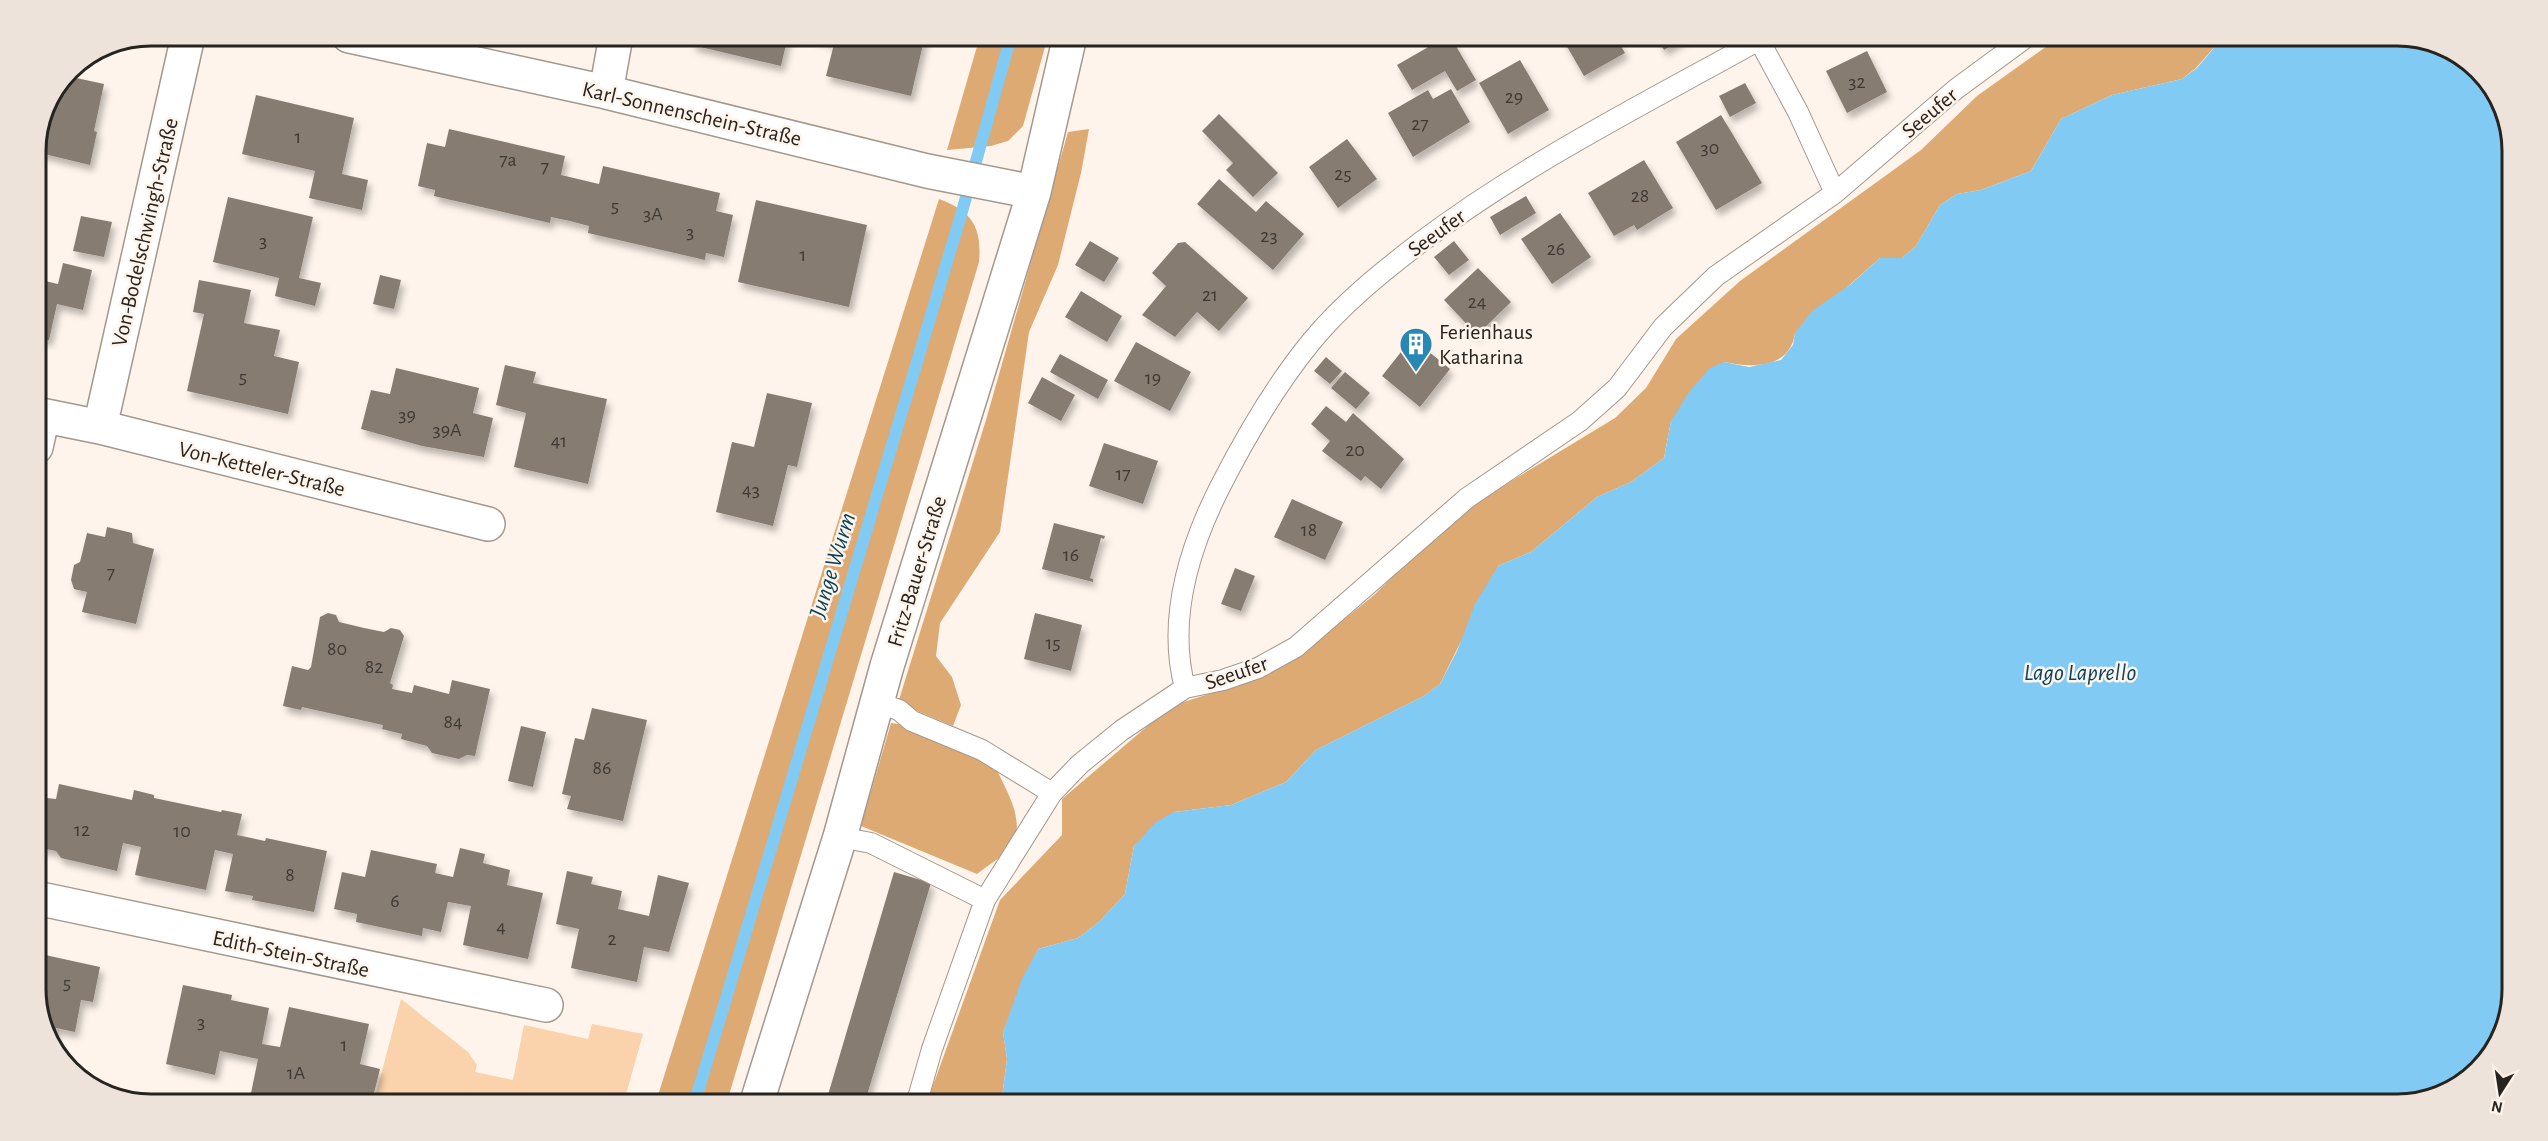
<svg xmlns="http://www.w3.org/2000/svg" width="2548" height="1141" viewBox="0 0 2548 1141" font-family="'Alegreya Sans',sans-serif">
	<defs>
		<filter id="shadow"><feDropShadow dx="3.5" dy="6" stdDeviation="3" flood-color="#0004"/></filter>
	</defs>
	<rect width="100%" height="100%" fill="#fef4eb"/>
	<path fill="#fad2ab" d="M401,999L468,1052L477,1065L475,1072L513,1080L524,1025L588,1039L592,1024L643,1034L623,1105H373Z"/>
	<path fill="#deaa74" d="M980,36H1048L1023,126L1008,141L991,146L947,150Z
		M2061,36H2224L2196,68L2182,79L2112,95L2061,119L2031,171L1981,190L1957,194L1940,205L1916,246L1902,258H1880L1795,333C1790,369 1752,368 1724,362L1671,421L1664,458L1631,482L1597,497L1531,552L1498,566L1440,684L1424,696L1316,750L1286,782L1231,805L1174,812L1134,846L1125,894L1099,922L1078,938L1038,949L1003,1032L1007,1059L1001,1105H926L1000,900L1062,835V799L1171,706L1253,680L1296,658L1373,596L1432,538L1490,494L1615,418L1646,388L1676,339L1740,281L1921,150L1977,96Z
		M1089,129L1081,173L1058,265L1029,332L1000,532L940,623L936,656L952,677L961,705L953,726L898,703L986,420L1068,132Z
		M939,199C972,211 982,227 979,262L726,1105H655Z
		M891,723L912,726L996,768C1006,791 1028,823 1010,847C1001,858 987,866 977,874L861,826Z"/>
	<path fill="#81caf3" d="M2224,36H2305L2313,39L2320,36H2397L2441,45L2492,87L2512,144V990L2503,1034L2460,1086L2397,1105H1001L1007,1059L1003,1032L1022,979L1038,949L1078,938L1099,922L1125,894L1134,846L1156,822L1174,812L1231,805L1286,782L1316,750L1424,696L1440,684L1457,651L1475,604L1498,566L1531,552L1597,497L1631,482L1664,458L1671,421L1689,392L1710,368L1724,362L1749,367L1781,360L1793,345L1795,333L1812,311L1851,284L1880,258H1902L1916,246L1940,205L1957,194L1981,190L2031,171L2061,119L2112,95L2182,79L2197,68Z"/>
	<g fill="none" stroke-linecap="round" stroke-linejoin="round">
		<path stroke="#81caf3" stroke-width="12" d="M694,1105L961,215L1011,36"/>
	</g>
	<path fill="#867c71" filter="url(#shadow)" d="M694,36H788L781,66L692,45Z
		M809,36H925L911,96L826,76L834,44Z
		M1424,36H1450L1476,80L1457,91L1445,71L1412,90L1397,65L1430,46Z
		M1561,36H1615L1625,53L1584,76Z
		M1656,36H1687L1664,50Z
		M1867,51L1887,92L1847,113L1826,71Z
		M1520,60L1549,110L1508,134L1479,83Z
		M67,76L104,84L94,131L97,132L90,165L36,152V144Z
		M1745,83L1756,103L1730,117L1719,96Z
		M1451,89L1470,122L1413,157L1388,113L1428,90L1433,99Z
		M256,95L354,118L342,174L368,180L362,210L309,198L315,171L242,154Z
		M1219,114L1278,173L1253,197L1226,170L1233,163L1202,131Z
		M1721,115L1762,183L1716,210L1676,142Z
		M449,129L565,156L561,175L599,184L603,166L720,193L716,211L733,215L724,257L706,253L705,260L588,233L589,226L570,221L551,217L550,223L434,196L435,190L418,186L427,143L445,147Z
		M1347,139L1377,179L1338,208L1309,167Z
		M1644,160L1673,208L1637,230L1634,225L1614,236L1588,193Z
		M1219,179L1256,212L1266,201L1304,234L1273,270L1197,204Z
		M1526,196L1536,213L1500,235L1490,217Z
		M228,197L313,217L299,278L321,283L315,306L275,296L279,278L213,262Z
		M756,200L867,225L849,307L738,282Z
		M1560,213L1591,257L1552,284L1521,239Z
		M81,216L112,222L104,257L73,251Z
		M1090,241L1119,258L1104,282L1075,265Z
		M1454,241L1469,260L1449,275L1434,257Z
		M1185,242L1248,298L1219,331L1197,312L1175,337L1142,315L1166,286L1152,273L1178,243Z
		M63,263L92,270L83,310L57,304L49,340L36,338V279L58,284Z
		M1478,268L1511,302L1477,335L1444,300Z
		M380,275L401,280L394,309L373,304Z
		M199,280L251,290L244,323L280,330L274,356L299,362L288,414L187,391L204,314L193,312Z
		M1081,291L1122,316L1107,342L1065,317Z
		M1412,338L1450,369L1420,407L1382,376Z
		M1136,342L1191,372L1170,411L1114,381Z
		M1060,354L1108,380L1098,399L1050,372Z
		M1326,357L1342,371L1330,384L1314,371Z
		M505,365L536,372L533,383L607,399L588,484L514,467L526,413L496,405Z
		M396,368L479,388L473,413L493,418L484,457L422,446L361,429L371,390L390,394Z
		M1345,372L1370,393L1356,409L1331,388Z
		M1042,377L1075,395L1061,421L1028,403Z
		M767,393L812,403L797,467L788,465L773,526L716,512L732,442L754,447Z
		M1326,406L1346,422L1353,413L1404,459L1381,489L1365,476L1361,481L1322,451L1330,441L1311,424Z
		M1104,443L1158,461L1143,504L1089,486Z
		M1292,499L1343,522L1325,560L1274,537Z
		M1054,523L1105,536L1104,539L1101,538L1090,578L1093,579V582L1042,569Z
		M107,527L132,533L133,543L154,549L136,624L82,612L87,592L74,589L71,580L74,565L80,562L87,533L105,537Z
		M1235,568L1255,576L1241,611L1221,604Z
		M328,613L336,615L339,622L364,628L384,632L391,628L400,630L404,636L390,683L393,685L392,689L412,693L414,685L449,694L452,680L490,689L475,756L467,755L459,759L432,753L427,746L401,739L402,734L382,729L383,725L302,707L301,710L283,706L292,666L308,670L311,667L320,617Z
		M1035,613L1082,625L1071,671L1024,659Z
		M592,708L647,720L623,821L567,809L571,796L562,794L575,738L584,740Z
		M521,726L546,732L533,787L508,781Z
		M59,784L132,800L134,790L154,795V798L221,812L222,810L242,814L237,835L265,841L266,838L327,851L314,912L252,900L253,896L225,891L233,854L215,850L206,890L135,875L141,847L123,843L117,871L61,858L56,851L36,847L40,821L36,816L38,804L47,798L56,799Z
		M460,848L485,854L483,863L510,870L507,885L543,893L528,959L463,945L471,906L448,902L441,932L423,928L422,936L356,922L357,914L334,909L342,872L365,877L371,850L437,864L435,873L453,877Z
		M567,871L593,877L591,884L622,891L618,909L649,916L658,875L689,883L669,952L644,947L637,982L571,968L579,929L556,924Z
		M894,872L931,883L864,1105H825Z
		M36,953L100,967L93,1002L81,1000L75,1032L56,1028L53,1042L36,998Z
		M183,985L232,995L231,1000L269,1008L262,1044L280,1047L289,1007L369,1024L360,1064L380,1069L371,1105H312L272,1096L271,1103L250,1098L258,1059L220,1051L215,1075L166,1064Z
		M79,1075L97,1078L95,1087L88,1081Z"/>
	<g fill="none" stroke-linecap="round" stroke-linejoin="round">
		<g stroke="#a3988d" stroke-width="22">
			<path id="lane" d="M1185,688C1167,620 1189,548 1220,487C1246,436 1275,386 1311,342C1342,304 1382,272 1421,242C1526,163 1644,104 1759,40L1798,112L1835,193
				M879,703L899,710L912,721L982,750L1052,793
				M840,837L871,843L985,900
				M916,1105L932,1049L985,900L1052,793L1080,764L1122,730L1185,688L1223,680L1258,668L1296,647L1467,498L1580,421L1617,388L1663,327L1716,276L1835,193L1956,89L2028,36"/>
		</g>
		<g stroke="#a3988d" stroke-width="36">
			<path id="street" d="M349,36L606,92L927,171L1034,192
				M606,92L616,36
				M36,414L100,427L488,524
				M100,427L188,36
				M36,447L43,416
				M36,898L546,1005
				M756,1105L840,837L887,666L1034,192L1070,36"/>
		</g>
		<use href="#lane" stroke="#fff" stroke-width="20"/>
		<use href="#street" stroke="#fff" stroke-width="33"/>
	</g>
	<defs>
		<g id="building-pin" transform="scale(1.725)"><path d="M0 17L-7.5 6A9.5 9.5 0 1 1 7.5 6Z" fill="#2987b3" stroke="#fef4eb"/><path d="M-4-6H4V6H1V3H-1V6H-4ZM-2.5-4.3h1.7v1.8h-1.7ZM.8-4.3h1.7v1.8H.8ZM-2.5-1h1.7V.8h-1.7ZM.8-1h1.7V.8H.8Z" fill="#fff"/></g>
	</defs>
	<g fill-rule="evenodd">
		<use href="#building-pin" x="1416" y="344"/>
	</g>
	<g text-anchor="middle" stroke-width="5" stroke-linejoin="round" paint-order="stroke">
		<g font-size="20" fill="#3f3934">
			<text x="1857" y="88">32</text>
			<text x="1514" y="103">29</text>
			<text x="1420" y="130">27</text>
			<text x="298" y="143">1</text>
			<text x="1710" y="154">30</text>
			<text x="508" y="166">7a</text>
			<text x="545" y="173">7</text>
			<text x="1343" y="180">25</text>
			<text x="1640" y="202">28</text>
			<text x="615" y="212">5</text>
			<text x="653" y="220">3A</text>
			<text x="690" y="238">3</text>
			<text x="1269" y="242">23</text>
			<text x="263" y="247">3</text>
			<text x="1556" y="255">26</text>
			<text x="803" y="261">1</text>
			<text x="1210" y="301">21</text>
			<text x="1477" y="308">24</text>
			<text x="243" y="383">5</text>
			<text x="1153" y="384">19</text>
			<text x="407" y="421">39</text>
			<text x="447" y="436">39A</text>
			<text x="559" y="447">41</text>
			<text x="1355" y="456">20</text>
			<text x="1123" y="480">17</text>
			<text x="751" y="496">43</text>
			<text x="1309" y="536">18</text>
			<text x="1071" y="561">16</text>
			<text x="111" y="579">7</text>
			<text x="1053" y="649">15</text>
			<text x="337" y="655">80</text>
			<text x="374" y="673">82</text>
			<text x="453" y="728">84</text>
			<text x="602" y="774">86</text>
			<text x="82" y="836">12</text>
			<text x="182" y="837">10</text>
			<text x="290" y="881">8</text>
			<text x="395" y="907">6</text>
			<text x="501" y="933">4</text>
			<text x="612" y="945">2</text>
			<text x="67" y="989">5</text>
			<text x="201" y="1028">3</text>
			<text x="344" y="1051">1</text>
			<text x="296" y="1079">1A</text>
		</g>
		<g font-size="22" fill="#27231f" stroke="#fef4eb">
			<text transform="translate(1929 112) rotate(-40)" y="8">Seeufer</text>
			<text transform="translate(692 113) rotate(13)" y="8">Karl-Sonnenschein-Straße</text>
			<text transform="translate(144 232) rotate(-77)" y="8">Von-Bodelschwingh-Straße</text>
			<text transform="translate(1436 232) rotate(-36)" y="8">Seeufer</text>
			<text transform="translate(262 468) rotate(14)" y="8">Von-Ketteler-Straße</text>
			<text transform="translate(916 571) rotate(-73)" y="8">Fritz-Bauer-Straße</text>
			<text transform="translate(1236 672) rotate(-19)" y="8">Seeufer</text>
			<text transform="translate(291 953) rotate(12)" y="8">Edith-Stein-Straße</text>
		</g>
		<g font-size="22" fill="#27231f" stroke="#fef4eb" text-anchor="start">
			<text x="1439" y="339">Ferienhaus<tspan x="1439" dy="25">Katharina</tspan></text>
		</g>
		<g font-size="24" font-style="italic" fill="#054560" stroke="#fef4eb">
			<text transform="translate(832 565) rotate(-73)" y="8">Junge Wurm</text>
			<text x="2080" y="680">Lago Laprello</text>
		</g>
	</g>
	<path d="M0 0H2548V1141H0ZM151 46H2397A105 105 0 0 1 2502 151V989A105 105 0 0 1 2397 1094H151A105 105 0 0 1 46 989V151A105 105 0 0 1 151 46Z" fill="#ede3db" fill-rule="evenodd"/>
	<path fill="none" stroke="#27231f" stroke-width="3" d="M151 46H2397A105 105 0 0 1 2502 151V989A105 105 0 0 1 2397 1094H151A105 105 0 0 1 46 989V151A105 105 0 0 1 151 46Z"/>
	<g transform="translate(2500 1093) rotate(192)" stroke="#fef4eb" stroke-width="4.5" paint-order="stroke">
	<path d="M0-4.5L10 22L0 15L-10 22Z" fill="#27231f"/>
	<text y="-9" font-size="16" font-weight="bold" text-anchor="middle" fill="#27231f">N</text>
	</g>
</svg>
